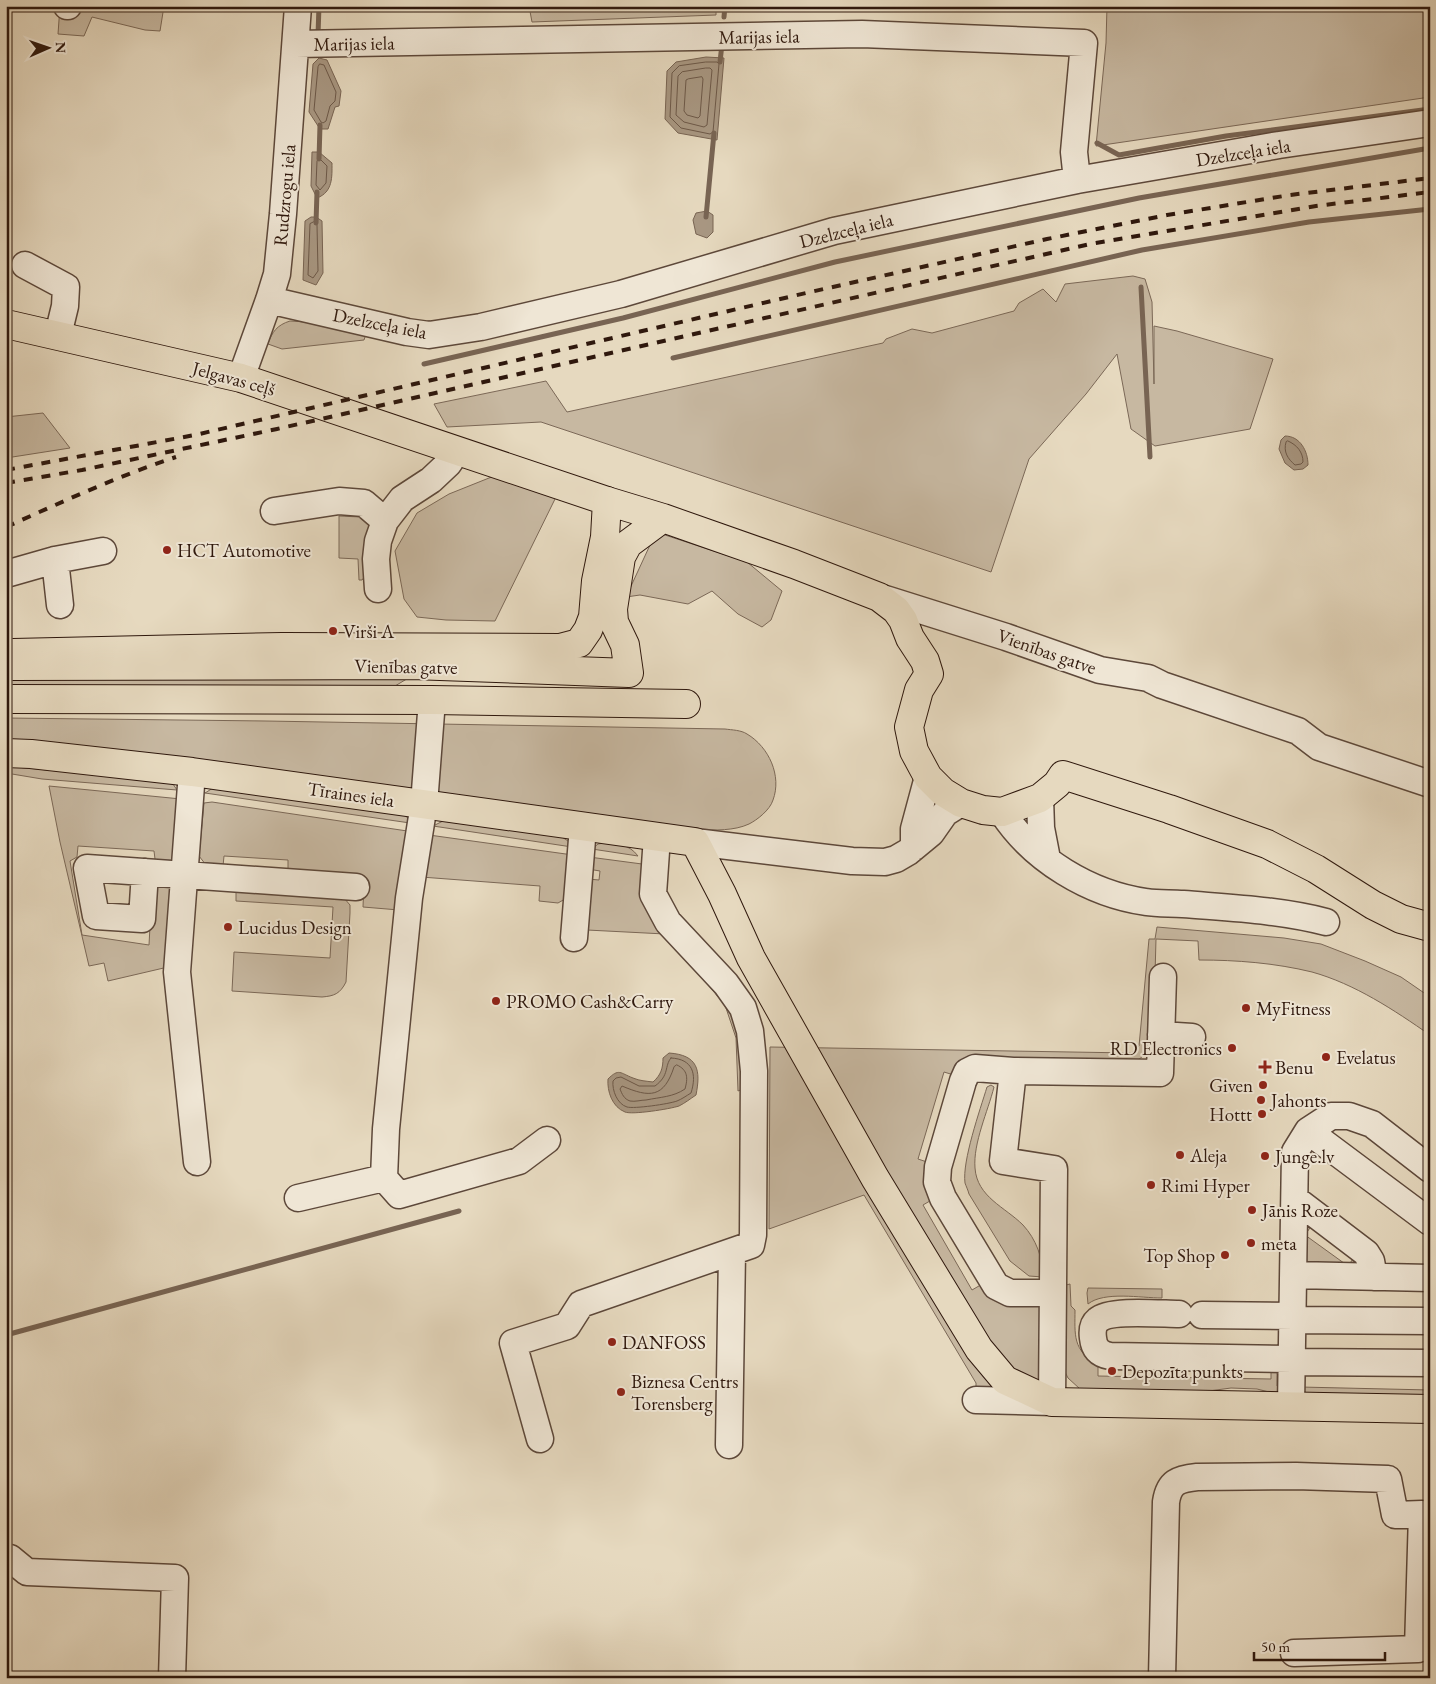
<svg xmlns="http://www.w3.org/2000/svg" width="1436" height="1684" viewBox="0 0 1436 1684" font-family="'EB Garamond',serif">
	<rect width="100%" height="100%" fill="#e6d9bf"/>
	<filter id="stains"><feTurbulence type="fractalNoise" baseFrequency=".004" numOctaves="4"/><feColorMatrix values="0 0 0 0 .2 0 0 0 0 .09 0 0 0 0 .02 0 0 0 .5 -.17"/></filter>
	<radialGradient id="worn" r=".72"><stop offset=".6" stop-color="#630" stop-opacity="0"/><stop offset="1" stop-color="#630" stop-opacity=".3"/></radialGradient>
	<path fill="#c7b8a1" stroke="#7b6857" d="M60,6H164L160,31L145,30L92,17L84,36L58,34Z
		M529,6H716V15L532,22Z
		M1107,6H1430V97L1096,146L1106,43Z
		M1133,276L1145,279L1152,302L1154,384V326L1177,331L1273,359L1250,429L1155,446L1131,429L1117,354L1086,394L1029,459L991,572L541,422L447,427L434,404L546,381L567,412L883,343L886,339L912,329L932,333L1014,311L1019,303L1043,289L1056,302L1065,284Z
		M290,321L307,322L366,334L364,340L282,349L268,344C272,332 277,325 290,321Z
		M43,413L70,448L6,458V417Z
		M494,476L556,497L495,621L446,620L417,617L404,599L395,551L417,513L449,494Z
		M339,516L361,517L369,523C369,539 373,568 362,580H359L358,559L339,558Z
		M656,532L747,562L782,591L771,620L762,627L738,614L712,591L688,604L640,595L626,597Z
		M6,674L410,677L390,689H6Z
		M6,718L266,721L725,729C732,730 741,730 747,734C769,747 782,776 773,800C770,810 757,820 749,824C734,831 715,830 699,830L6,742Z
		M6,766L161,781L173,784L177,790L42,779L6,773Z
		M49,786L181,799L174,863H158L155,859L154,851L78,846L77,857L70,861L82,935L149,945L152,889L158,883L172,888L168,967L108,981L104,963L89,966L60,842Z
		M213,788L400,813L407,817L410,823L205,793Z
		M212,802L414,832L399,910L363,907L364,881L288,876V860L224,856L223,866L206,865L199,856L204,803Z
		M443,821L562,837L571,843L572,847L433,826Z
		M429,835L573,855L565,899L558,903L539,901L540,886L421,877Z
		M604,843C618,844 629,844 638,856L592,849L598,844Z
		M589,857L642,864L737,1024L743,1089L738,1091L736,1038L725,1005L665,934L587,930L588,879L599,880L600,871L588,869Z
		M236,887L344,898L350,905V913L346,982C340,994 334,996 322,997L232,991L234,952L330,958L333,907L236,901Z
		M1157,927L1284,938L1321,944L1365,961L1401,977L1430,997V1035C1394,1010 1355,984 1312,972C1275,963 1237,960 1199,960L1198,941L1156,939L1155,975L1148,1045C1146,1055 1142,1058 1132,1063L957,1076L944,1072L918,1159L930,1163L935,1198L923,1205L972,1290L984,1283L1035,1303L1041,1308L1040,1382L1036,1388H976V1383L864,1195L769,1229L770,1047L1131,1053L1139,1046L1149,939H1155Z
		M991,1085L994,1087C988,1111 973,1143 975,1168C977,1197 1005,1207 1023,1225C1036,1239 1043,1258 1043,1277L1029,1276L1010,1261L969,1194C968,1190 966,1186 965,1183C962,1161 980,1110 987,1087Z
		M1304,1224L1312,1225L1305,1235L1348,1266L1355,1256L1358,1263L1353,1269L1303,1262Z
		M1070,1284L1071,1306L1075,1310C1075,1334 1072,1351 1098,1364V1376L1271,1379V1367H1277V1386L1281,1387L1277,1394L1257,1389L1231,1388L1179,1395L1080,1389L1068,1378L1062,1366L1066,1285Z
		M1088,1288L1162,1289V1298C1141,1298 1104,1291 1088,1304L1087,1293Z
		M1300,1387L1430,1390V1401L1312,1397L1304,1393Z"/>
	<path fill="#a89782" stroke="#786453" d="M706,57L724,58L717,140L678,133L665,119L667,71L676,62Z
		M319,58L327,60L341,91L339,106L335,107L328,129H320L309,112L313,64Z
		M312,152H319L332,163C332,177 333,192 317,198L311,186Z
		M707,211L713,215V232L707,238L696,234L693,220L696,213Z
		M311,217H316L322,221L323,273L316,285L303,280L305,221Z
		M1285,436C1300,436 1308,451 1308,465L1303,469L1294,470L1285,463L1279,449L1281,440Z
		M669,1053C698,1055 701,1070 696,1095C690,1099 685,1103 679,1106C670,1109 632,1115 625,1112C612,1107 607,1091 608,1079C619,1068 620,1073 633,1078C640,1081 646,1081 653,1082C661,1075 663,1068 663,1058Z"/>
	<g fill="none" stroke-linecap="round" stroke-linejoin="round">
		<path stroke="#6c5848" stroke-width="1" d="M706,62H717L719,64L713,132L710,134L681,128L670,117L672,73L679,66Z
			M320,64L324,65L336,92L335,101L330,106L326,121L323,123L321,122L314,110L318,67Z
			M706,68H710L712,70L707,125L704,127L684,122L676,115L678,76L682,72Z
			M702,77L703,79L700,116L698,118L687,115L684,111L686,80L688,79Z
			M320,159L327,166L326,183L320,190L316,185L317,161Z
			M314,222L317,225L318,271L313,278L308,275L310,224Z
			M1288,441C1297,445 1303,452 1303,462L1301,464L1295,465C1288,459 1283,452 1286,442Z
			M671,1058C693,1059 697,1074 691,1093C686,1096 682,1099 677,1101C669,1104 634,1109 627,1107C617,1104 612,1090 613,1081L616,1078L621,1077L639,1086H655C670,1075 664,1066 671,1058Z
			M677,1065C688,1070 688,1078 685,1089C673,1097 661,1097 646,1100C641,1100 635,1102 630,1101C624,1099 622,1094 620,1089L622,1086C650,1098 664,1098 674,1067Z"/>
		<path stroke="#786453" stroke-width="5" d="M724,17L725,6
			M318,35L319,6
			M720,62L722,44
			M1097,143L1119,155L1226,136L1430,109
			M319,159L320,125
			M706,217L714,133
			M316,223L317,192
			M1141,287L1150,457
			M673,358L1142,250L1309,222L1430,209
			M424,364L623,318L835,262L1139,198L1430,148
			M6,1335L459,1211"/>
		<g stroke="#5d483a" stroke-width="29">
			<path id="minor" d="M67,6H68
				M296,44L862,34L1084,43L1074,152L1077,180
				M25,265L66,287L65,306L58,335
				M269,300L407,332L429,335L481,327L621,294L834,231L1077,180L1279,145L1430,123
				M241,378L269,300L277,274L283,214L298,6
				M274,511L339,501L364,503L385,521
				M55,560L60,605
				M6,574L55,560L103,551
				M378,589L376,559L378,541L385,521L402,499L431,480L448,464L457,451
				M879,597L1006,637L1100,670L1148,678L1162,685L1298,731L1319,747L1430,784
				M192,772L177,972L197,1162
				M1040,798L1041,828L1047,859
				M1002,812C1033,860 1090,894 1146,902C1158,904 1171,903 1183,904C1231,908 1280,910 1326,922
				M695,842L852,861L885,862L896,859L908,852L931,833L945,813L961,803
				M914,847V829L928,777
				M145,872L142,919L96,916L87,868L356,887
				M574,938L583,827
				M1161,1035L1192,1037
				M1013,1071L1160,1073L1163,977
				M1308,1131L1430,1222
				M384,1178L386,1129L409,898L424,804L432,700
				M298,1198L384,1178L399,1195L519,1161L547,1140
				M1295,1199L1366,1253L1371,1261L1374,1277
				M1294,1275L1430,1278
				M1179,1314C1162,1314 1110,1309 1098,1320C1093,1324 1092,1331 1093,1338C1094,1348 1099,1354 1110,1356L1292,1359
				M1202,1315L1293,1316
				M1293,1320L1430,1321
				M1292,1362L1430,1363
				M976,1400L1052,1402L1054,1169L1003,1161L1013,1071L975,1068L967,1072L963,1081L938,1167L937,1182L943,1198L996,1286L1010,1293H1053
				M1291,1406L1295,1152L1308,1131L1331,1116H1349L1372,1124L1430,1169
				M540,1439L513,1343L567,1326L581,1304L751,1245L753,1235L754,1071L750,1031L743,1008L726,984L668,922L653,894L657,837
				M729,1445L732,1252
				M6,1557L10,1558L27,1572L175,1578L172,1678
				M1162,1678L1166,1502C1169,1482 1178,1479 1197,1477L1296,1476L1388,1479L1395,1515L1422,1514L1418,1649L1294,1653"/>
		</g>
		<g stroke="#2f180d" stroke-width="30">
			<path id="major" d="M6,324L241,378L607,501L605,537L596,581L593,617L588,630L579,643L560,648L282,647L13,653"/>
		</g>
		<g stroke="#2f180d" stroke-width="30">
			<path id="highway" d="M607,501L663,518L794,564L879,597L896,610L903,620L910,638L925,661L929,674L919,690L909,727L914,751L928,777L943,792L961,803L983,810L1002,812L1040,798L1057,784L1063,775L1169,809L1267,844L1316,869L1373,905L1401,919L1430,927
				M6,666L412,665L629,673L625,645L614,622L613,609L621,557L628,544L663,518
				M6,699L432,700L686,704
				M6,753L31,754L192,772L695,842L722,894L751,958L875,1178L979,1349L1005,1380L1052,1402L1430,1409"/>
		</g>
		<use href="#minor" stroke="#efe6d5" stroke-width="26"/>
		<use href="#major" stroke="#e6d9bf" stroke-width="28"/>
		<use href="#highway" stroke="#e6d9bf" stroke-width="28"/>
		<path stroke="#2f180d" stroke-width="4" stroke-dasharray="9 9" stroke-linecap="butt" d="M6,470L195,435L806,293L1047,239L1167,215L1290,195L1430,178
			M6,483L82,470L277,429L1090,244L1316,206L1430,192
			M6,527C62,502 118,476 176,457"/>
	</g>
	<g fill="#8f2418" stroke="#efe6d5" stroke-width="2">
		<circle cx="167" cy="550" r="5"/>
		<circle cx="333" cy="631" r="5"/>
		<circle cx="228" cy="927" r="5"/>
		<circle cx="496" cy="1001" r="5"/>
		<circle cx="1246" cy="1008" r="5"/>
		<circle cx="1232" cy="1048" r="5"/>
		<circle cx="1326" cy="1057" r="5"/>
		<path d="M1262.5 1059.5h5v5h5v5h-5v5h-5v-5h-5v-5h5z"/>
		<circle cx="1263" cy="1085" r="5"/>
		<circle cx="1261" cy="1100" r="5"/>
		<circle cx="1262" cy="1114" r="5"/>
		<circle cx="1180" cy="1155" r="5"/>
		<circle cx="1265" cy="1156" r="5"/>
		<circle cx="1151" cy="1185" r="5"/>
		<circle cx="1252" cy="1210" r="5"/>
		<circle cx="1251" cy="1243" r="5"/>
		<circle cx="1225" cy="1255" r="5"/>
		<circle cx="612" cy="1342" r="5"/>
		<circle cx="1112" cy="1371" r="5"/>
		<circle cx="621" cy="1392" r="5"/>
	</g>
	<g text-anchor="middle" stroke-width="4" stroke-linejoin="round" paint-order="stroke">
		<g font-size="19" fill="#2f180d" stroke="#efe6d5">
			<text transform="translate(759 36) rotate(-1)" y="7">Marijas iela</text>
			<text transform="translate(354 43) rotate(-1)" y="7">Marijas iela</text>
			<text transform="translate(1243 152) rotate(-9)" y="7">Dzelzceļa iela</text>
			<text transform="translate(284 195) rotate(-85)" y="7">Rudzrogu iela</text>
			<text transform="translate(846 230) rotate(-14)" y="7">Dzelzceļa iela</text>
			<text transform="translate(380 323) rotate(11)" y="7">Dzelzceļa iela</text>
			<text transform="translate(234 378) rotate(15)" y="7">Jelgavas ceļš</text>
			<text transform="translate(1047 651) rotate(19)" y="7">Vienības gatve</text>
			<text transform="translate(406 666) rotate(1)" y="7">Vienības gatve</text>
			<text transform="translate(351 794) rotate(8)" y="7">Tīraines iela</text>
		</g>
		<g font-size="19" fill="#2f180d" stroke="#efe6d5" text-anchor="start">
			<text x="177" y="557">HCT Automotive</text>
			<text x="343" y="638">Virši A</text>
			<text x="238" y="934">Lucidus Design</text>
			<text x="506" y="1008">PROMO Cash&amp;Carry</text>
			<text x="1256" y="1015">MyFitness</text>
			<text x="1222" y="1055" text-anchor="end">RD Electronics</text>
			<text x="1336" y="1064">Evelatus</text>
			<text x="1275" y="1074">Benu</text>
			<text x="1253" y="1092" text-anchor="end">Given</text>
			<text x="1271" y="1107">Jahonts</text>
			<text x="1252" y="1121" text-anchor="end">Hottt</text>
			<text x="1190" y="1162">Aleja</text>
			<text x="1275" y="1163">Junge.lv</text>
			<text x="1161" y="1192">Rimi Hyper</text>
			<text x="1262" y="1217">Jānis Roze</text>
			<text x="1261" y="1250">meta</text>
			<text x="1215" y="1262" text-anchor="end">Top Shop</text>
			<text x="622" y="1349">DANFOSS</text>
			<text x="1122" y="1378">Depozīta punkts</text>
			<text x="631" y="1388">Biznesa Centrs<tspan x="631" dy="22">Torensberg</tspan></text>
		</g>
	</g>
	<rect width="1436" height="1684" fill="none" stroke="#e6d9bf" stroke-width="25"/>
	<rect x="8" y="8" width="1421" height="1669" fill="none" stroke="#2f180d" stroke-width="2.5"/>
	<rect x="12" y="12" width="1411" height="1659" fill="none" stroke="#2f180d"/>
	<g transform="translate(48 48) rotate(88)" stroke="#efe6d5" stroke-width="4" paint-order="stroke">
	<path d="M0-4L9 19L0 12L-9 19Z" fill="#2f180d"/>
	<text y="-8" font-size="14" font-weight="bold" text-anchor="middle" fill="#2f180d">N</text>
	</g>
	<path d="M1254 1652v8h131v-8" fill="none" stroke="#2f180d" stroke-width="2.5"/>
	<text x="1261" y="1652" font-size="15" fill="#2f180d" stroke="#efe6d5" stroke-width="4" paint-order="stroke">50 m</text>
	<rect width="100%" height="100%" filter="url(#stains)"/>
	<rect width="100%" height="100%" fill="url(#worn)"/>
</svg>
